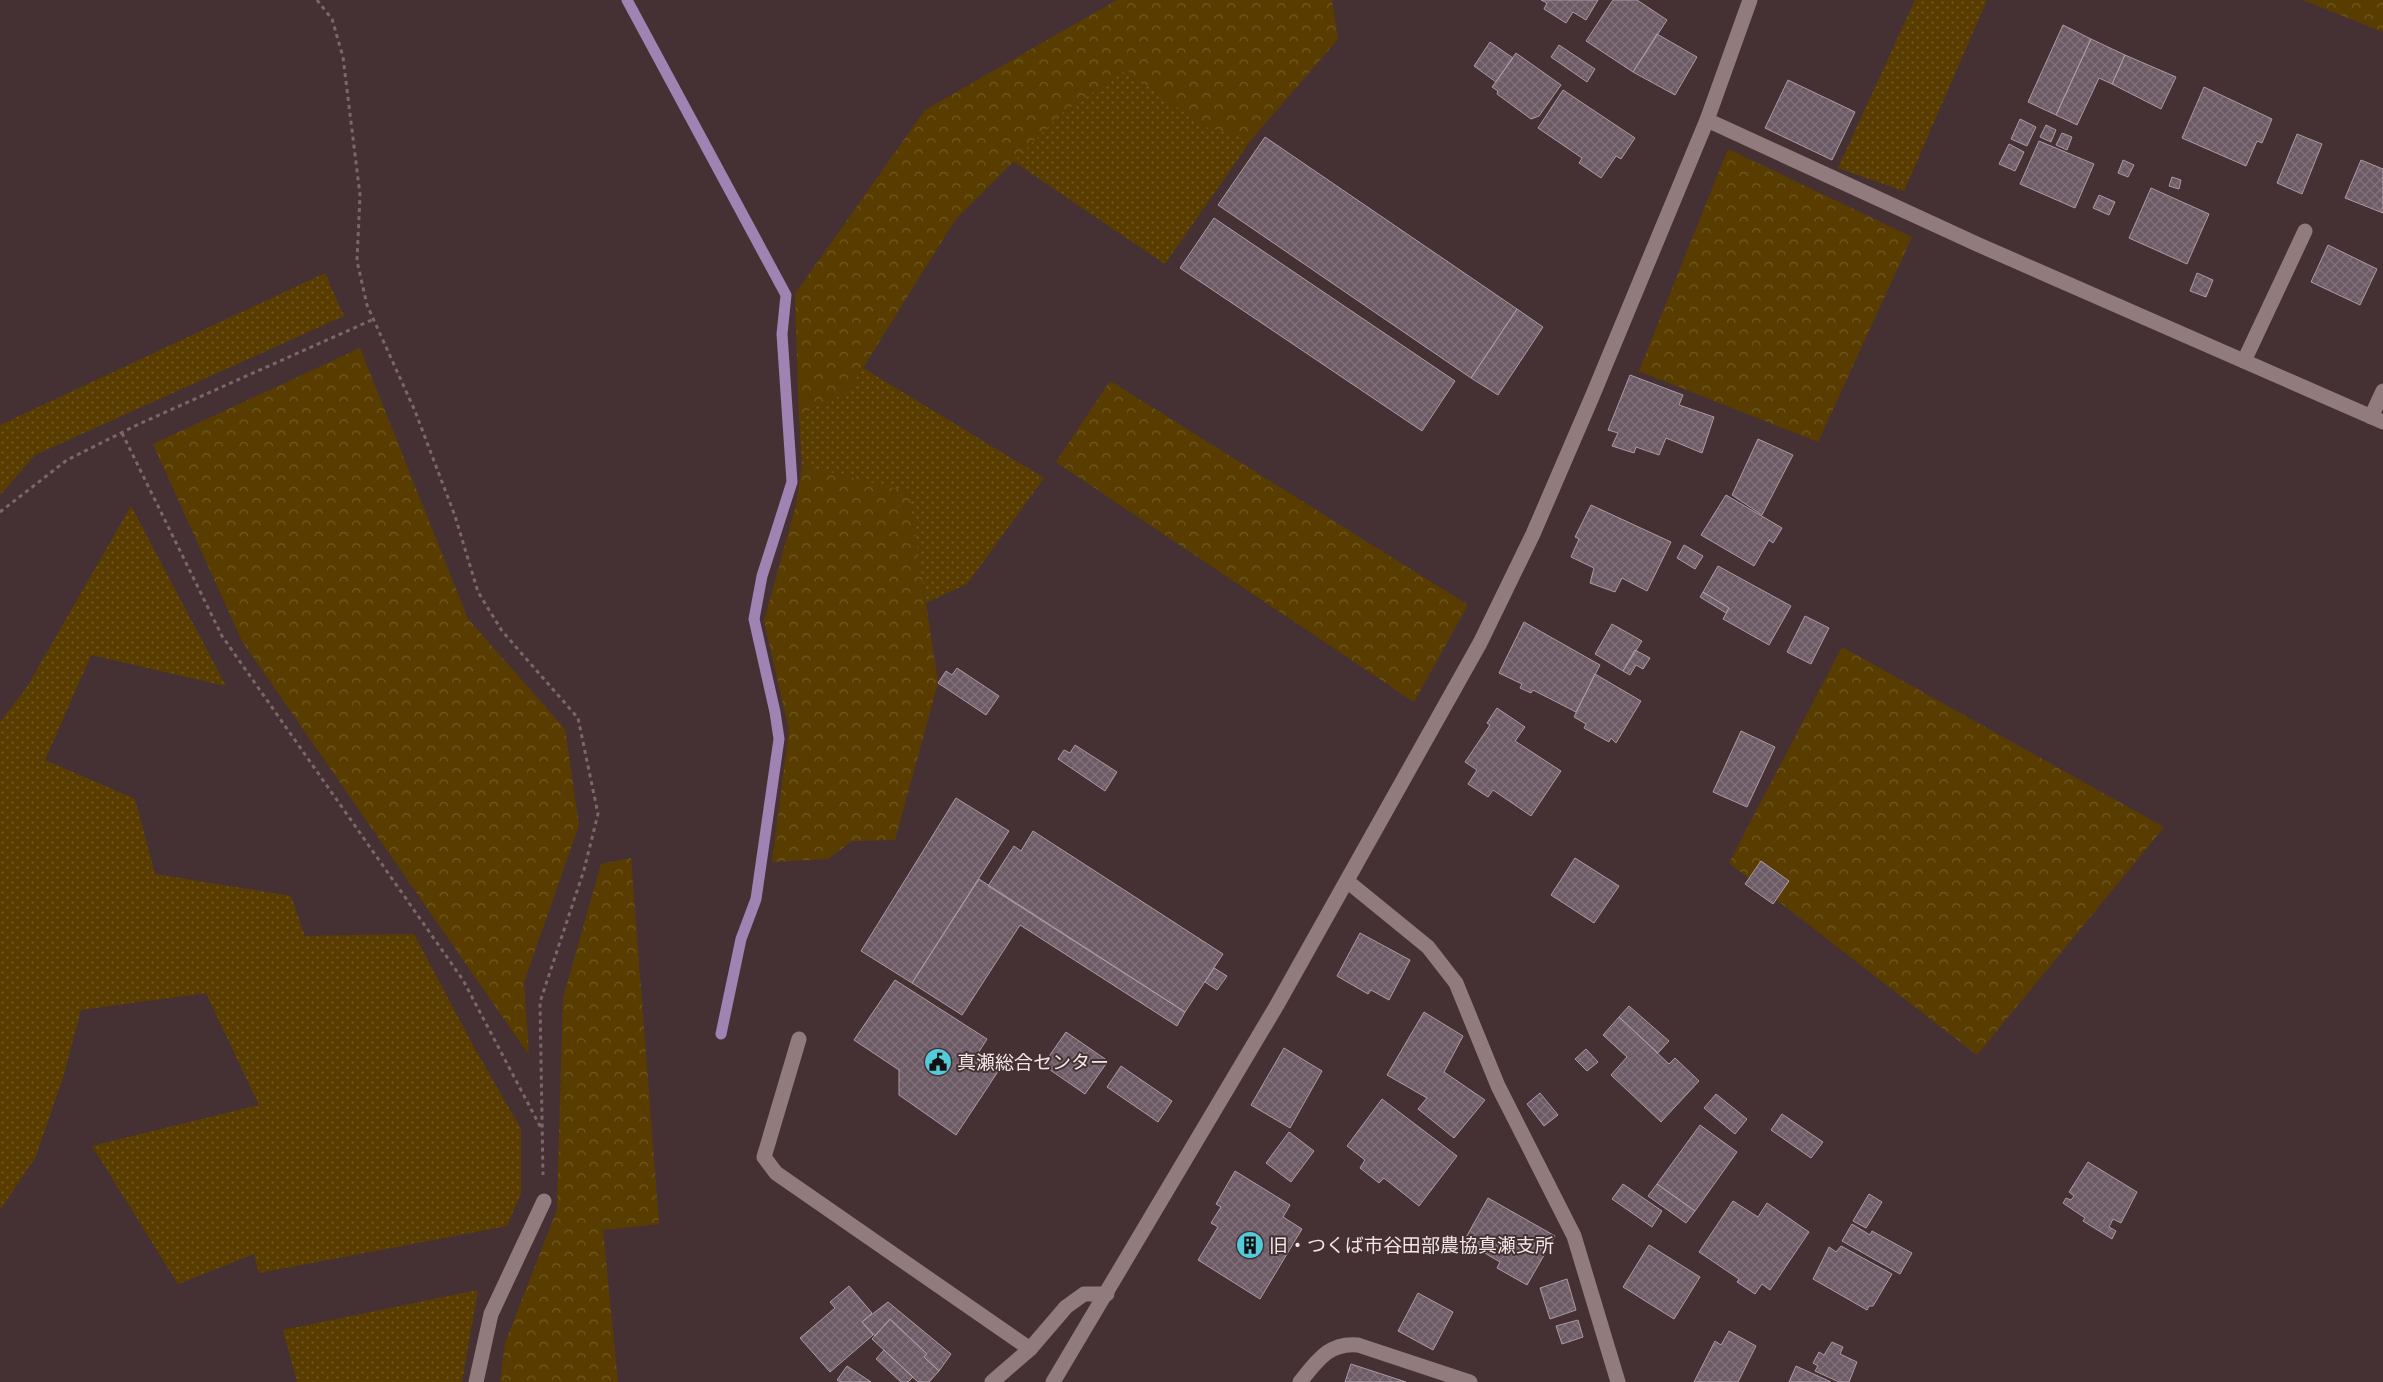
<svg xmlns="http://www.w3.org/2000/svg" width="2383" height="1382" viewBox="0 0 2383 1382" font-family="'Alegreya Sans','Noto Sans JP',sans-serif">
	<defs>
		<pattern id="grass-dots" width="8" height="8" patternUnits="userSpaceOnUse" patternTransform="scale(1.25)"><rect width="8" height="8" fill="#593d00"/><path d="M2 2h.1M6 6h.1" fill="none" stroke="#715925" stroke-width="1.8" stroke-linecap="round"/></pattern>
		<pattern id="forest-crowns" width="20" height="18" patternUnits="userSpaceOnUse" patternTransform="scale(1.25)"><rect width="20" height="18" fill="#593d00"/><path d="M2 6a3 3 0 1 1 6 0M12 15a3 3 0 1 1 6 0" fill="none" stroke="#715925"/></pattern>
		<pattern id="building-cross-hatch" width="8" height="8" patternUnits="userSpaceOnUse" patternTransform="scale(1.25)"><rect width="8" height="8" fill="#6c5a65"/><path d="M0 0l8 8M0 8l8-8" fill="none" stroke="#81727b"/></pattern>
	</defs>
	<rect width="100%" height="100%" fill="#453133"/>
	<path fill="url(#grass-dots)" d="M1915,0H1987L1904,191L1838,168Z
		M1126,70L1203,126L1251,140L1165,264L1013,161L1062,113Z
		M325,273L344,316L35,455L0,495V425Z
		M863,368L1044,478L967,584L926,603L909,493L802,465L799,415L848,392Z
		M131,506L226,686L91,655L45,760L135,799L155,874L291,896L305,936L414,934L475,1049L521,1129V1193L507,1226L259,1273L254,1254L178,1284L92,1146L259,1105L206,993L81,1010L63,1078L35,1158L0,1210V722L27,687Z
		M478,1290L462,1382H297L283,1330Z"/>
	<path fill="url(#forest-crowns)" d="M1117,0H1332L1338,39L1251,140L1203,126L1126,70L1062,113L955,220L848,392L799,415L795,294L925,110Z
		M2303,0H2383V32Z
		M1728,149L1912,237L1818,442L1639,371Z
		M360,348L468,619L565,729L579,825L524,982L529,1055L242,641L153,444Z
		M1110,381L1468,605L1414,702L1056,462Z
		M802,465L909,492L938,683L895,840L852,841L828,859L772,862L789,730L764,621L797,501Z
		M1842,647L2164,827L1977,1055L1729,863Z
		M631,858L659,1224L603,1230L618,1382H500L505,1343L557,1210L563,998L601,864Z"/>
	<g fill="none" stroke-linecap="round" stroke-linejoin="round">
		<path stroke="#9f83b2" stroke-width="11" d="M627,0L786,295L782,334L792,482L762,576L754,619L775,712L779,739L756,899L741,939L721,1034"/>
	</g>
	<path fill="url(#building-cross-hatch)" stroke="#ad99a5" d="M1541,0H1598L1586,20L1573,12L1566,23L1544,9L1547,3Z
		M1613,0H1637L1667,20L1633,72L1586,41Z
		M2063,25L2091,39L2056,115L2028,102Z
		M1657,34L1697,57L1675,95L1633,72Z
		M2091,39L2125,55L2112,84L2099,78L2077,125L2056,115Z
		M1490,42L1513,58L1496,82L1474,66Z
		M1559,45L1595,69L1587,82L1551,57Z
		M1516,53L1561,85L1539,116L1531,119L1497,94L1498,91L1492,87Z
		M2125,55L2176,77L2161,109L2112,84Z
		M1788,80L1855,112L1832,160L1765,128Z
		M2204,87L2272,119L2262,143L2257,141L2246,166L2182,138Z
		M1563,90L1635,138L1621,159L1616,156L1601,178L1579,163L1582,158L1538,128Z
		M2020,119L2036,127L2027,146L2011,139Z
		M2046,125L2056,130L2051,142L2040,137Z
		M2062,133L2072,137L2067,150L2056,145Z
		M2297,134L2322,144L2302,194L2277,183Z
		M1265,137L1517,309L1471,378L1218,205Z
		M2039,141L2094,164L2075,208L2020,184Z
		M2009,144L2024,152L2015,171L1999,164Z
		M2123,160L2134,165L2128,177L2118,173Z
		M2361,160L2383,169V213L2345,198Z
		M2172,177L2181,180L2179,189L2169,186Z
		M2151,188L2209,214L2187,264L2129,238Z
		M2099,195L2115,202L2109,215L2093,208Z
		M1214,218L1455,381L1422,431L1180,268Z
		M2328,245L2377,269L2360,305L2311,282Z
		M2197,273L2213,280L2206,297L2190,291Z
		M1517,309L1543,327L1498,395L1471,378Z
		M1630,375L1683,395L1679,405L1714,417L1702,453L1666,438L1659,455L1636,447L1634,453L1612,446L1618,433L1608,430Z
		M1758,439L1793,455L1762,515L1732,495Z
		M1726,495L1782,528L1773,543L1769,540L1754,566L1701,535Z
		M1591,505L1671,542L1647,591L1622,578L1615,592L1590,583L1594,568L1571,557L1579,539L1575,537Z
		M1684,545L1703,556L1695,569L1677,558Z
		M1718,566L1791,606L1769,645L1723,619L1729,608L1703,592Z
		M1703,592L1729,608L1726,613L1700,597Z
		M1805,616L1829,628L1811,664L1787,652Z
		M1524,622L1600,665L1576,712L1533,690L1531,693L1520,688L1522,684L1499,673Z
		M1612,624L1642,641L1623,671L1595,654Z
		M1635,650L1650,658L1643,669L1636,665L1630,675L1623,671Z
		M957,668L999,696L986,715L938,683L946,671L952,675Z
		M1595,674L1641,701L1616,743L1611,738L1609,742L1584,728L1586,724L1574,717Z
		M1497,708L1525,727L1515,741L1561,771L1531,816L1493,790L1488,797L1468,784L1477,770L1465,762L1490,725L1487,723Z
		M1741,731L1775,747L1747,807L1713,792Z
		M1075,745L1117,772L1105,791L1058,759L1064,750L1070,753Z
		M956,798L1009,831L912,983L861,951Z
		M1033,831L1223,954L1185,1012L988,886L1014,846L1021,851Z
		M1575,858L1619,886L1594,923L1551,895Z
		M1761,861L1789,881L1773,904L1745,884Z
		M979,879L1185,1012L1177,1026L1020,925L962,1015L912,983Z
		M1360,933L1410,960L1389,1000L1371,990L1368,994L1337,976Z
		M1214,968L1227,976L1217,990L1205,982Z
		M895,980L987,1039L977,1055L999,1070L956,1135L899,1095V1070L854,1040Z
		M1629,1006L1669,1041L1658,1053L1619,1017Z
		M1424,1012L1463,1036L1444,1072L1485,1100L1454,1138L1418,1109L1427,1098L1387,1075Z
		M1619,1017L1669,1064L1675,1058L1699,1081L1661,1122L1611,1075L1627,1057L1603,1035Z
		M1066,1032L1108,1061L1085,1094L1043,1065Z
		M1284,1048L1322,1071L1290,1128L1251,1105Z
		M1586,1049L1598,1062L1587,1071L1575,1059Z
		M1121,1066L1172,1101L1158,1122L1107,1087Z
		M1540,1093L1558,1115L1544,1126L1527,1104Z
		M1716,1094L1747,1119L1735,1134L1704,1108Z
		M1382,1099L1457,1156L1419,1206L1384,1178L1379,1183L1360,1168L1365,1160L1347,1146Z
		M1782,1114L1823,1142L1811,1158L1771,1130Z
		M1700,1125L1737,1152L1695,1211L1657,1184Z
		M1289,1132L1314,1151L1291,1182L1266,1163Z
		M2088,1162L2137,1192L2121,1223L2113,1219L2109,1227L2116,1231L2112,1239L2083,1221L2085,1218L2063,1203L2066,1198L2071,1200L2074,1196L2069,1192Z
		M1235,1171L1290,1205L1283,1217L1302,1229L1260,1299L1198,1260L1218,1227L1211,1223L1221,1207L1216,1204Z
		M1623,1184L1662,1211L1652,1227L1612,1199Z
		M1657,1184L1695,1211L1686,1223L1648,1196Z
		M1869,1194L1882,1202L1866,1228L1853,1221Z
		M1488,1198L1555,1236L1527,1285L1497,1268L1500,1262L1464,1241Z
		M1733,1201L1758,1217L1767,1203L1809,1232L1770,1290L1762,1284L1755,1294L1737,1282L1739,1279L1699,1252Z
		M1852,1224L1870,1235L1872,1231L1912,1253L1900,1274L1842,1241Z
		M1649,1245L1700,1277L1674,1319L1623,1287Z
		M1841,1246L1892,1274L1873,1306H1869L1867,1310L1813,1279L1829,1247L1836,1252Z
		M1567,1279L1576,1310L1550,1319L1540,1288Z
		M849,1286L872,1313L862,1322L873,1335L830,1372L800,1338L835,1308L830,1302Z
		M1418,1293L1453,1312L1433,1350L1398,1331Z
		M888,1302L951,1354L939,1371L924,1357L927,1354L890,1319L875,1336L862,1322Z
		M890,1319L927,1354L924,1357L939,1371L929,1382H918L872,1339Z
		M1578,1320L1583,1337L1562,1344L1556,1326Z
		M1729,1331L1756,1346L1738,1382H1694L1715,1341L1721,1345Z
		M1832,1342L1843,1347L1840,1354L1857,1362L1849,1382H1839L1815,1371L1818,1366L1813,1363L1819,1352L1824,1355Z
		M884,1350L913,1377L908,1382H901L876,1359Z
		M1351,1364L1406,1382H1345Z
		M847,1366L871,1382H841L837,1380Z
		M1796,1366L1831,1382H1789Z"/>
	<g fill="none" stroke-linecap="round" stroke-linejoin="round">
		<path stroke="#796869" stroke-width="3" stroke-dasharray="4 4" stroke-linecap="butt" d="M317,0L332,19L343,57L360,195L357,261L367,305L415,411L455,516L478,592L502,631L578,718L598,814L584,870L540,1002L543,1175
			M122,433L222,636L463,980L541,1128
			M0,512L67,460L139,424L374,319"/>
		<path stroke="#927b7c" stroke-width="15" d="M2244,361L2305,231
			M2371,417L2383,391
			M799,1039L764,1157L776,1173L1030,1349"/>
		<path stroke="#927b7c" stroke-width="15" d="M1707,120L1979,245L2383,422
			M1347,881L1428,947L1456,983L1498,1086L1574,1236L1618,1382
			M476,1382L491,1314L544,1201
			M992,1382L1030,1349L1066,1307L1084,1294H1107
			M1300,1382C1317,1361 1329,1342 1358,1345L1470,1382"/>
		<path stroke="#927b7c" stroke-width="15" d="M1053,1382L1277,1005L1480,643L1533,534L1592,397L1707,120L1750,0"/>
	</g>
	<defs>
		<g id="civic-disc" transform="scale(1.4375)"><circle r="9.5" fill="#53cbdb" stroke="#453133"/><path d="M-.6-6.5H3V-4.5H.6V-3L4-1V1h2V6H-6V1h2V-1L-.6-3ZM-1.2 2.5V6h2.4V2.5Z" fill="#111"/></g>
		<g id="building-disc" transform="scale(1.4375)"><circle r="9.5" fill="#53cbdb" stroke="#453133"/><path d="M-4-6H4V6H1V3H-1V6H-4ZM-2.5-4.3h1.7v1.8h-1.7ZM.8-4.3h1.7v1.8H.8ZM-2.5-1h1.7V.8h-1.7ZM.8-1h1.7V.8H.8Z" fill="#111"/></g>
	</defs>
	<g fill-rule="evenodd">
		<use href="#civic-disc" x="938" y="1062"/>
		<use href="#building-disc" x="1250" y="1245"/>
	</g>
	<g text-anchor="middle" stroke-width="4" stroke-linejoin="round" paint-order="stroke">
		<g font-size="19" fill="#f3e6e7" stroke="#453133" text-anchor="start">
			<text x="957" y="1069">真瀬総合センター</text>
			<text x="1269" y="1252">旧・つくば市谷田部農協真瀬支所</text>
		</g>
	</g>
</svg>
